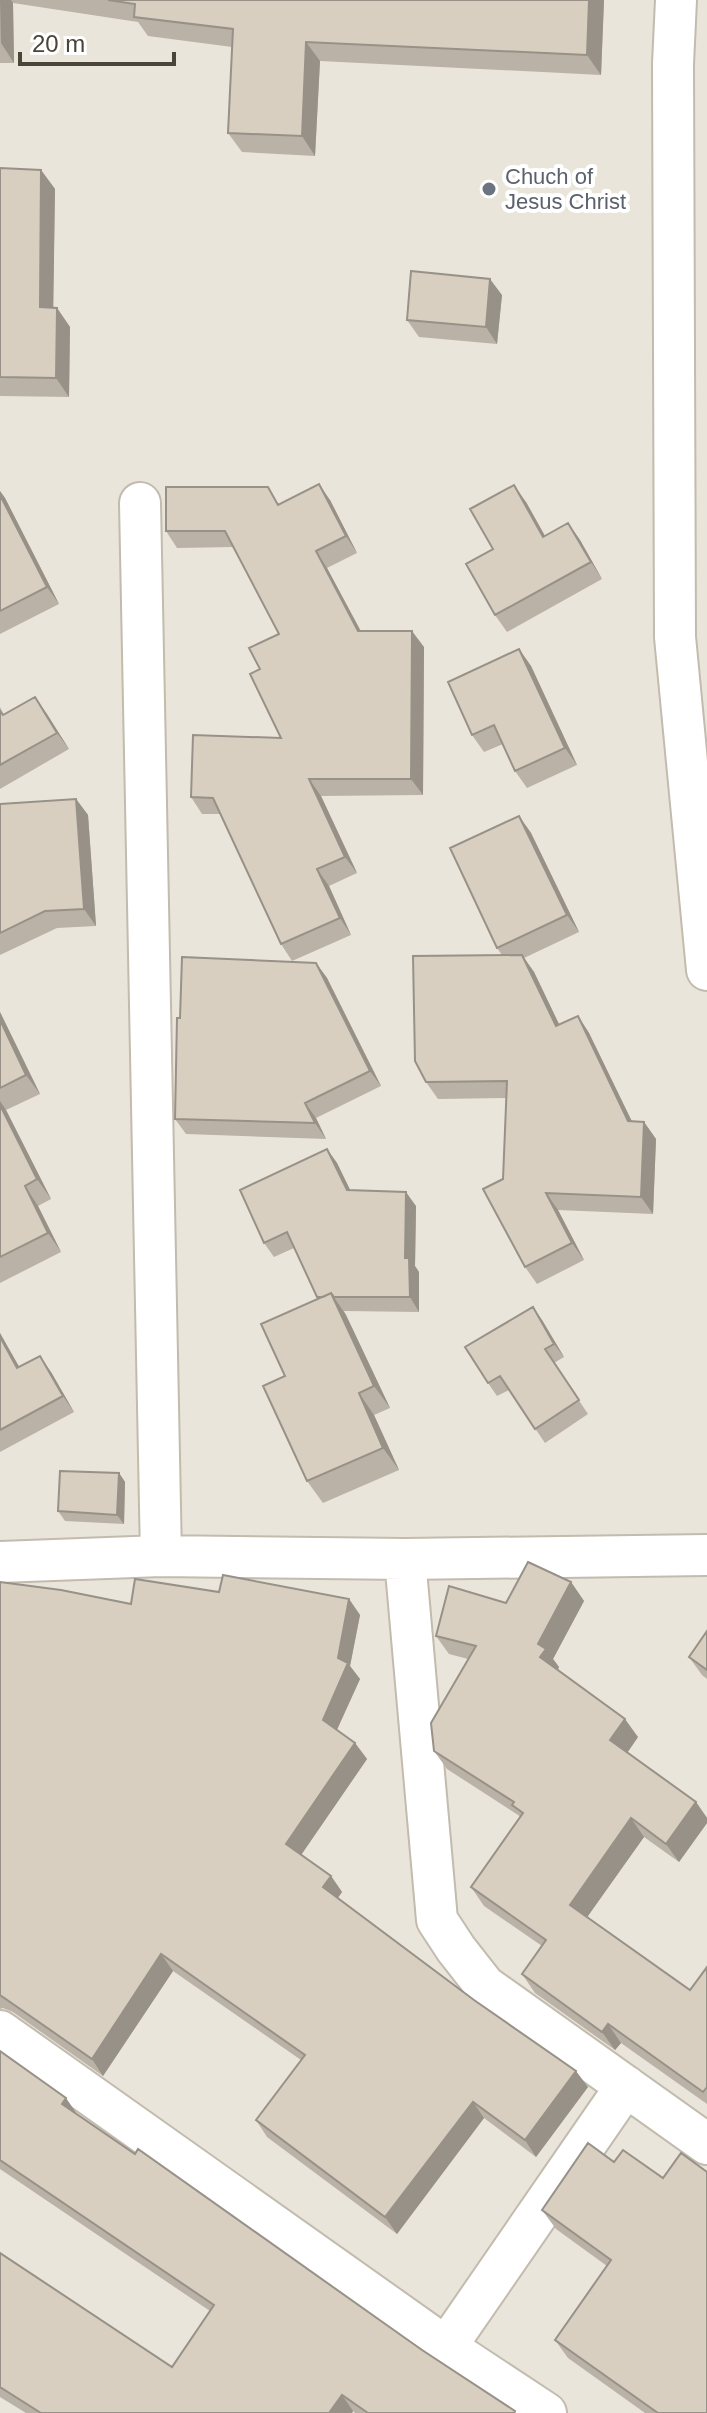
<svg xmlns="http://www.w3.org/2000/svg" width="707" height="2413" viewBox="0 0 707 2413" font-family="Helvetica,sans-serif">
	<rect width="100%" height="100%" fill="#f6f3ec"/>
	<path fill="#eae5da" d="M0,0H707V2413H0Z"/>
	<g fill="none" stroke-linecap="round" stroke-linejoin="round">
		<g stroke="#c2bbae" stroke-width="44">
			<path id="street" d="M676,0L673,64L675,637L707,970
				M140,503L161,1556
				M405,1559L437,1920L456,1949L485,1986L707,2144
				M0,1562L161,1556L405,1559L707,1555
				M0,2031L446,2347L546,2413
				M446,2347L626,2086"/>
		</g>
		<use href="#street" stroke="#fff" stroke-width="40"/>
	</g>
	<path fill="#bab2a6" d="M0,0H604L601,75L320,61L315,156L242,152L228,133L232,47L148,36L138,22L13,3L14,63H0Z
		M0,168L41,170L55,189L53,308H57L70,327L69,397L0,396Z
		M502,295L497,344L419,337L407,320Z
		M0,491L5,498L59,604L0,634Z
		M330,500L357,553L327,568L361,631L424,647L423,795L321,796L357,873L329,886L351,935L292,961L281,944L221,814H202L191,797L281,738L260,669L279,634L233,547L177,548L166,531L280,504Z
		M526,502L545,536L568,523L580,540L602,579L507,632L495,615L493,549Z
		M519,649L531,666L577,765L527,788L515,771L503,744L484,752L472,735Z
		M35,697L69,749L0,789V707L4,715Z
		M76,799L88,815L96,926L57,928L0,955V804Z
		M519,816L531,833L579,932L524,958L534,972L559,1024L578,1016L589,1033L632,1122H644L656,1139L653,1214L558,1210L584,1260L537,1284L525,1267L503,1179L506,1098L438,1099L426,1082L502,955L497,948Z
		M316,963L327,978L381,1086L316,1118L326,1139L186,1134L175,1119L180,1018Z
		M0,1012L40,1094L6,1110L51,1199L38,1206L61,1252L0,1283Z
		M327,1149L337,1163L350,1190L416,1206L415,1266L419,1272V1312L344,1311L390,1408L374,1415L399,1470L323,1503L307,1481L285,1376L319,1299L294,1248L274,1257L264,1243Z
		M542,1320L564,1357L554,1363L588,1414L545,1443L509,1390L497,1396L488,1383Z
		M0,1333L19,1368L51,1372L74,1412L0,1452Z
		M119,1473L125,1482L124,1524L65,1521L58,1511Z
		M0,1582L131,1604L219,1592L349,1599L360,1615L350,1666L360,1679L337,1730L355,1743L367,1759L301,1855L331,1876L342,1892L338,1898L588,2087L536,2157L484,2118L397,2234L267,2137L256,2120L301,2060L173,1971L103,2076L13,2012L3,2008L0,2009Z
		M571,1582L584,1601L553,1659L559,1667L558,1670L638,1737L627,1753L696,1802L707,1818V1823L679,1862L644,1837L587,1917L690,1990L707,1967V2104L621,2043L615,2050L535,1993L522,1974L542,1946L484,1906L471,1887L521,1817L447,1769L434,1751L468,1659L449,1654L436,1636L506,1603Z
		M707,1631V1679L702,1675L689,1657Z
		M0,2051L77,2114L516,2413H355L353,2411L352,2413H26L0,2397V2253L172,2367L210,2311L0,2169Z
		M614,2162L663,2178L707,2413H645L568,2358L555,2340L607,2266L556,2229L542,2210Z"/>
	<path fill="#979187" d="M0,0H11L13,3L14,63L1,43Z
		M589,0H604L601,75L587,55Z
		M306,42L320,61L315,156L302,136Z
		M41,170L55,189L53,327L40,307Z
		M490,279L502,295L497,344L486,327Z
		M57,308L70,327L69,397L56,378Z
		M319,484L330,500L357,553L346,536Z
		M514,485L526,502L555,554L543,537Z
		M0,491L5,498L59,604L47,587L0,495Z
		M568,523L580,540L602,579L591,562Z
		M316,551L327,568L369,647L358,631Z
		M412,631L424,647L423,795L411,779Z
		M519,649L531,666L577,765L565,748Z
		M35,697L47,714L69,749L57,733Z
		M309,779L321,796L357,873L345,857Z
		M76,799L88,815L96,926L84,909Z
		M519,816L531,833L579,932L567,915Z
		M317,869L329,886L351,935L340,918Z
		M522,955L534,972L568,1043L556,1026Z
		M316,963L327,978L381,1086L370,1071Z
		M0,1012L40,1094L26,1075L0,1020Z
		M578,1016L589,1033L640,1138L628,1121Z
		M0,1101L6,1110L51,1199L37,1179L0,1105Z
		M305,1103L316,1118L326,1139L315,1123Z
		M644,1122L656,1139L653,1214L641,1197Z
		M327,1149L337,1163L357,1204L347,1190Z
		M25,1186L38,1206L61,1252L48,1233Z
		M406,1192L416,1206L415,1266L419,1272V1312L410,1297L405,1258Z
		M546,1193L558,1210L584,1260L572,1243Z
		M331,1293L346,1315L390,1408L374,1386Z
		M533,1307L542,1320L564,1357L554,1344Z
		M0,1333L29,1384L17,1368L0,1337Z
		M40,1356L51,1372L74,1412L63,1396Z
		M359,1393L374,1415L399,1470L383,1448Z
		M119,1473L125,1482L124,1524L117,1515Z
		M571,1582L584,1601L553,1659L559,1667L554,1676L540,1657L538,1644Z
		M349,1599L360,1615L350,1666L360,1679L334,1736L323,1720L338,1658Z
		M625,1719L638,1737L623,1759L610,1740Z
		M355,1743L367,1759L297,1861L286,1844Z
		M696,1802L707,1818V1823L679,1862L666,1844Z
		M631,1818L644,1837L583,1923L570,1905Z
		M331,1876L342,1892L334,1903L323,1887Z
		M161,1954L173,1971L103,2076L92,2059Z
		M608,2024L621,2043L615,2050L602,2032Z
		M576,2071L588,2087L536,2157L525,2140Z
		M66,2098L77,2114L62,2104Z
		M473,2102L484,2118L397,2234L385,2217Z
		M342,2395L353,2411L352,2413H329Z"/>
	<path fill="#d8cfc1" stroke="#979187" stroke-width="2" d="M108,0H589L587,55L306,42L302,136L228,133L233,29L134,17L135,4Z
		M0,168L41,170L40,307L57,308L56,378L0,377Z
		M411,271L490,279L486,327L407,320Z
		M319,484L346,536L316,551L358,631H412L411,779H309L345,857L317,869L340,918L281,944L213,798L191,797L193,735L281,738L250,674L260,669L249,648L279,634L225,531H166V487H268L278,505Z
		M514,485L543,537L568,523L591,562L495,615L466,564L493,549L470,509Z
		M0,495L47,587L0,611Z
		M519,649L565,748L515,771L494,725L472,735L448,682Z
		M35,697L57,733L0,765V711L3,715Z
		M76,799L84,909L45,911L0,933V804Z
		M519,816L567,915L497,948L450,848Z
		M522,955L556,1026L578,1016L628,1121L644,1122L641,1197L546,1193L572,1243L525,1267L483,1189L503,1179L507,1081L426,1082L415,1061L413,956Z
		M182,957L316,963L370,1071L305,1103L315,1123L175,1119L177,1018H180Z
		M0,1020L26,1075L0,1088Z
		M0,1105L37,1179L25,1186L48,1233L0,1257Z
		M327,1149L347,1190L406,1192L405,1258H409L410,1297H334L331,1293L323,1297H317L287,1232L264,1243L240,1190Z
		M331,1293L374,1386L359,1393L383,1448L307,1481L263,1386L285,1376L261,1324Z
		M533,1307L554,1344L545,1349L579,1400L535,1429L500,1376L488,1383L465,1347Z
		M0,1337L17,1368L40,1356L63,1396L0,1430Z
		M60,1471L119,1473L117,1515L58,1511Z
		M528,1562L571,1582L538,1644L546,1649L540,1657L625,1719L610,1740L696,1802L666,1844L631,1818L570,1905L690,1990L707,1967V2087L703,2092L608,2024L602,2032L522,1974L546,1940L471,1887L523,1813L512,1805L514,1802L434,1751L431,1723L476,1646L436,1636L449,1586L506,1603Z
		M223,1575L349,1599L338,1658L348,1663L323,1720L355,1743L286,1844L331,1876L323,1887L474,2000L576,2071L525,2140L473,2102L385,2217L256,2120L305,2055L161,1954L92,2059L0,1995V1582L61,1590L131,1604L135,1579L219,1592Z
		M707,1631V1670L689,1657Z
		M0,2051L66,2098L62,2104L135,2154L138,2149L422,2350L515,2411L514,2413H368L342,2395L329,2413H41L0,2387V2253L172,2367L214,2305L0,2160Z
		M588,2143L614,2162L623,2150L663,2178L681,2153L707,2172V2413H658L555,2340L611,2260L542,2210Z"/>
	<circle fill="#6b7280" stroke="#fff" stroke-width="3" cx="489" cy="189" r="8"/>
	<g text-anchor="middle" stroke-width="8" stroke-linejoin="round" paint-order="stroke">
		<g font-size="22" fill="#5b616d" stroke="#fff" text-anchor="start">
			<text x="505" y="184">Chuch of<tspan x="505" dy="25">Jesus Christ</tspan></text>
		</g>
	</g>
	<path d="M20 52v12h154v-12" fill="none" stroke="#4b4439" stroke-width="4"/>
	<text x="32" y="52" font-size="24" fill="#4b4439" stroke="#ffffff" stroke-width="6" paint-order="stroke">20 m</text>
</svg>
